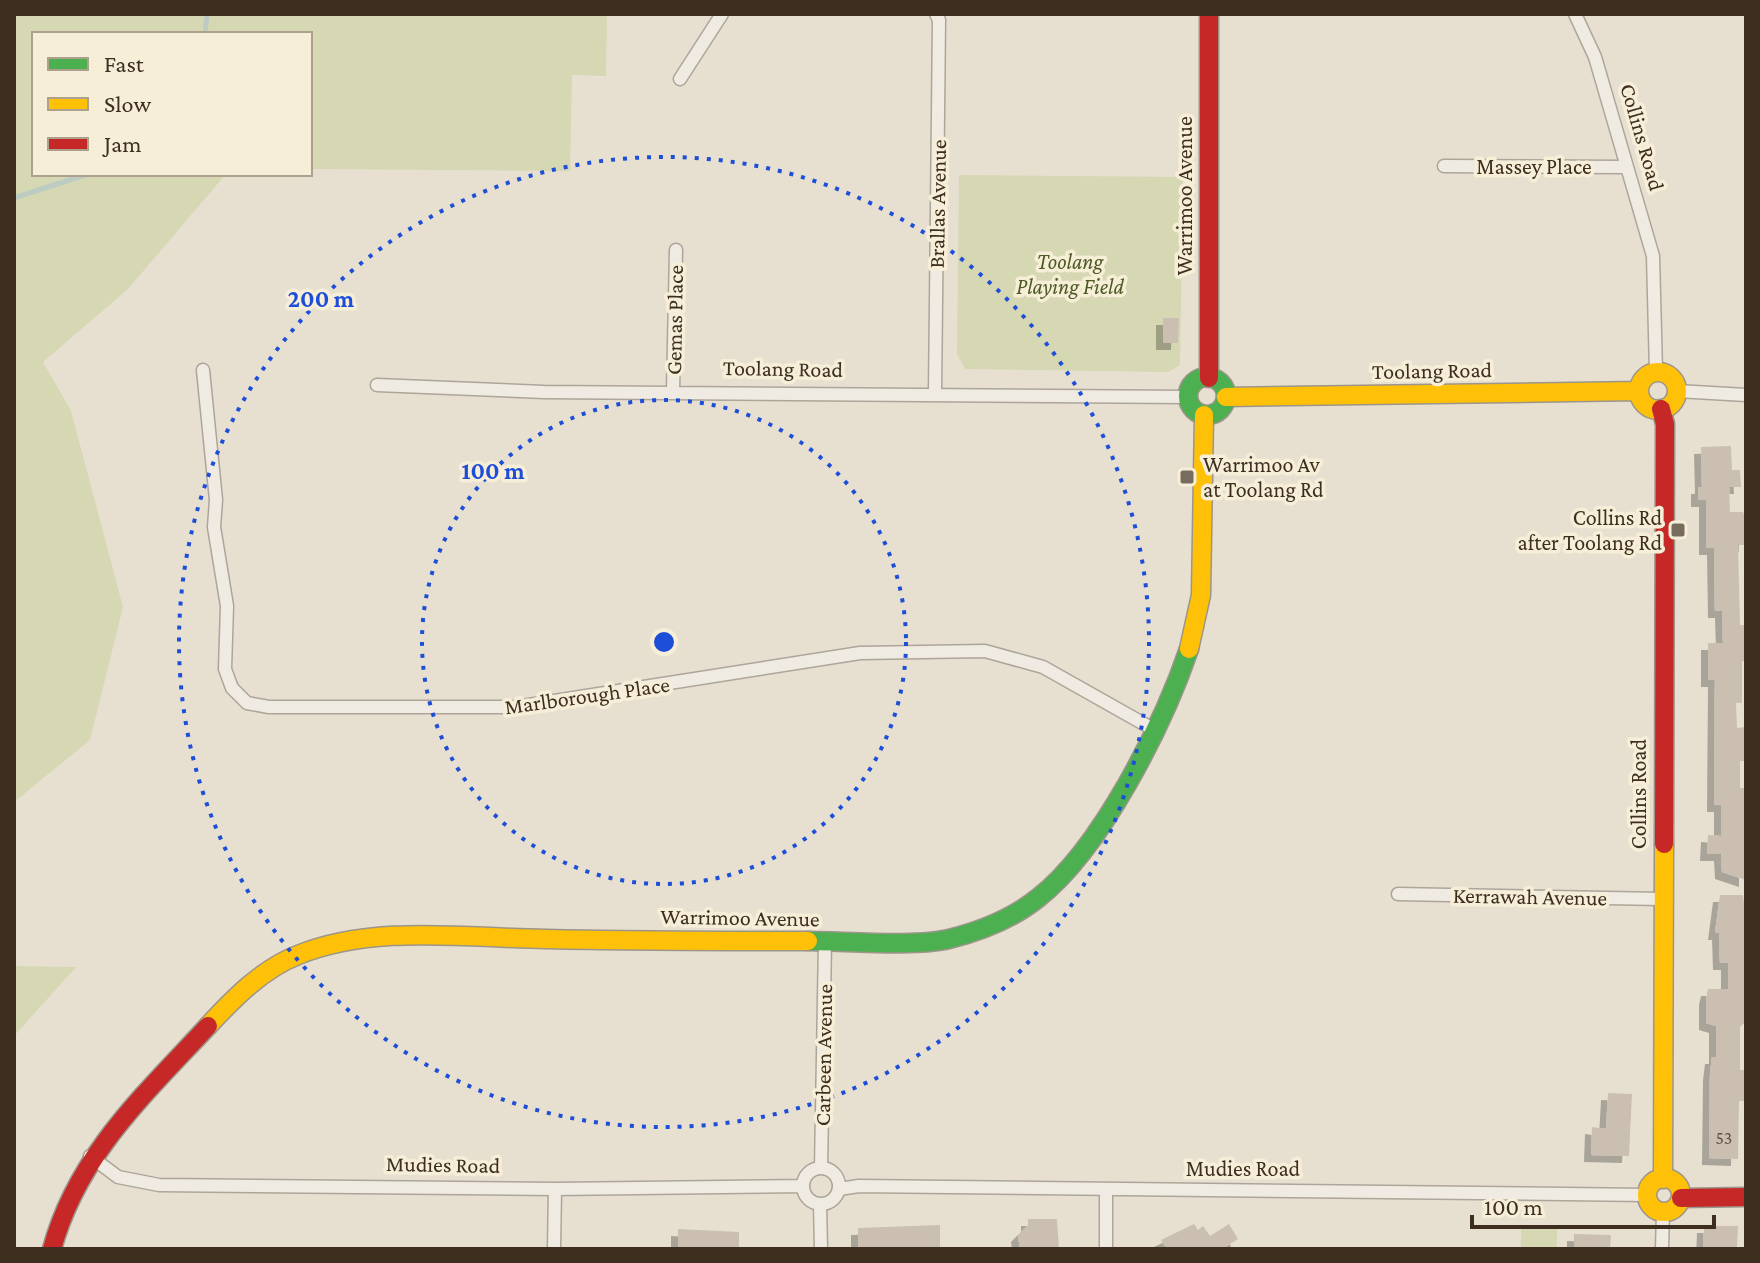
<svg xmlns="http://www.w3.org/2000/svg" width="1760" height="1263" viewBox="0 0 1760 1263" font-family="'Crimson Pro',serif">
	<defs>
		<filter id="shadow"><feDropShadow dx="-7" dy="7" stdDeviation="0" flood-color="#0004"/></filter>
	</defs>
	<rect width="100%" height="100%" fill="#e7e0d1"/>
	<path fill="#d6d7b3" d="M14,14H607L606,76L572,75L570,171L310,169V34H34V174H226L128,289L43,362L71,411L123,607L90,740L14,802Z
		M959,175L1183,177L1180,365L1168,372L965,369L957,354Z
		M14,966L76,967L14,1036Z
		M1521,1227L1557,1228V1249H1521Z"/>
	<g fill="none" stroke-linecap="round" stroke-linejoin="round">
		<path stroke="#bcccc2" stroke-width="5" d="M205,34L207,14
			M14,198L88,174"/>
	</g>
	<path fill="#cbbfb2" filter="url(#shadow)" d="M1163,318H1179L1178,343H1163Z
		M1731,446L1732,470H1740L1741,487H1729L1730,512H1743L1746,520V545H1738L1740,625H1746V661H1742V703H1736L1737,728L1746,727L1745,761H1740V788H1746V880L1722,872L1721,854H1707L1708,835L1721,836V805H1714L1715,680H1708V643H1723L1722,611H1715L1714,548H1706V500H1698V487H1702L1701,447Z
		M1720,895H1743L1746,920V1021L1740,1027V1070H1746V1101H1739L1738,1159L1709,1158L1710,1073L1712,1057H1716V1026L1706,1023V998L1708,989H1728V963H1720L1719,933H1715Z
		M1608,1093L1632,1094L1629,1156L1591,1155L1592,1127L1606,1129Z
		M1028,1219H1057L1059,1249H1020L1018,1235L1028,1225Z
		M1194,1224L1198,1230L1203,1226L1210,1236L1229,1224L1238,1239L1222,1249H1167L1161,1240Z
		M940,1225V1249H858V1228Z
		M1704,1226H1738L1737,1249H1703Z
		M678,1229L739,1232V1249H678Z
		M1574,1234L1611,1235L1610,1249H1574Z"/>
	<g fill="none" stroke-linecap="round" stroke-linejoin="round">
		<g stroke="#ada599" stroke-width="15">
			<path id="street" d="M1575,14L1595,57L1653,256L1656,372
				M680,79L722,14
				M1444,166L1625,167
				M203,370L216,500L214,527L227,606L225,669L232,688L247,703L269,707H516L860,653L985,651L1043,667L1153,729
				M377,385L544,392L1189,397
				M673,391L676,250
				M1677,391L1746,395
				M935,394L939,20L936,14
				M1398,894L1662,899
				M90,1156L118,1177L159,1185L555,1189L803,1186
				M803 1186a18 18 0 1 1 36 0a18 18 0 1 1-36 0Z
				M821,1168L825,942
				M839,1189L859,1186L1647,1195
				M820,1204L821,1249
				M554,1249L555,1189
				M1106,1249V1192
				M1662,1249L1663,1212"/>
		</g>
		<g stroke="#9c958a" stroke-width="21">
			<path id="fast" d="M1188 396a19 19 0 1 1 38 0a19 19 0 1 1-38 0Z
				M808,941C845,941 916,947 949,939C981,931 1012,919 1038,898C1101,849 1163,725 1189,649"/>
		</g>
		<g stroke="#9c958a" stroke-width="21">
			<path id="slow" d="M1639 391a19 19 0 1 1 38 0a19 19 0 1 1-38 0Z
				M1226,397L1639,391
				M1189,649L1201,595L1204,415
				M208,1026C233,999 262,969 298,955C375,924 465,938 546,939C633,941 721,941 808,941
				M1647 1195a17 17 0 1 1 34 0a17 17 0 1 1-34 0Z
				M1663,1179L1664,844"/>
		</g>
		<g stroke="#9c958a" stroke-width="21">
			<path id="jam" d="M1209,14V378
				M1661,409L1665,424L1664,844
				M1681,1198L1746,1197
				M52,1249C77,1156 144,1095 208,1026"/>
		</g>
		<use href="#street" stroke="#efebe3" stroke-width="12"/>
		<use href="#fast" stroke="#4caf50" stroke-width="18"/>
		<use href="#slow" stroke="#ffc107" stroke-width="18"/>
		<use href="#jam" stroke="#c62828" stroke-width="18"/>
	</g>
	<g fill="none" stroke="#1d4ed8" stroke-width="4" stroke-dasharray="4 8">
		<circle cx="664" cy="642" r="242"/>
		<circle cx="664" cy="642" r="485"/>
	</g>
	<g fill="#786c5e" stroke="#f7eed8" stroke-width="3">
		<rect x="1179" y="469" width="16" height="16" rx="4"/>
		<rect x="1670" y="522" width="16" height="16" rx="4"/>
	</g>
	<g text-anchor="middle" stroke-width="7" stroke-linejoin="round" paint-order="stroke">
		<g font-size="18" fill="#605244">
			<text x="1724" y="1144">53</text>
		</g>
		<g font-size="22" fill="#3d2e20" stroke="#f7eed8">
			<text transform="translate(1643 137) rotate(74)" y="8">Collins Road</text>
			<text x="1534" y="174">Massey Place</text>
			<text transform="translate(1184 196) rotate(-90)" y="8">Warrimoo Avenue</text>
			<text transform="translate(937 204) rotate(-89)" y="8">Brallas Avenue</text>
			<text transform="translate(674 320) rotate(-89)" y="8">Gemas Place</text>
			<text transform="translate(783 368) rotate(1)" y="8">Toolang Road</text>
			<text transform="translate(1432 370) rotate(-1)" y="8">Toolang Road</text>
			<text transform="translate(587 695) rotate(-8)" y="8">Marlborough Place</text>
			<text transform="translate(1638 794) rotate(-90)" y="8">Collins Road</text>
			<text transform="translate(1530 896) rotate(1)" y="8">Kerrawah Avenue</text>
			<text transform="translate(740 917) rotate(1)" y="8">Warrimoo Avenue</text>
			<text transform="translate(823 1055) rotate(-89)" y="8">Carbeen Avenue</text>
			<text transform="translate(443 1164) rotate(1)" y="8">Mudies Road</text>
			<text x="1243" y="1176">Mudies Road</text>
		</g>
		<g font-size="22" font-style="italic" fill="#4d5a26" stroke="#f7eed8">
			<text x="1070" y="269">Toolang<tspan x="1070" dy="25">Playing Field</tspan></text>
		</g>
		<g font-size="22" fill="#3d2e20" stroke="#f7eed8" text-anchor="start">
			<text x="1203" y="472">Warrimoo Av<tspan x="1203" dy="25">at Toolang Rd</tspan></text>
			<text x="1662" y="525" text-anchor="end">Collins Rd<tspan x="1662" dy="25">after Toolang Rd</tspan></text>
		</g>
	</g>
	<circle cx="664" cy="642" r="12" fill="#1d4ed8" stroke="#f7eed8" stroke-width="4"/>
	<g font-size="24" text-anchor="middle" font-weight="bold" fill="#1d4ed8" stroke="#f7eed8" stroke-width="7" stroke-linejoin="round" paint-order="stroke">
		<text x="321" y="307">200 m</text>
		<text x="493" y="479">100 m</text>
	</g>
	<rect width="1760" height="1263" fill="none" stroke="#3d2e20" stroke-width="32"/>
	<rect x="32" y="32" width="280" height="144" fill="#f7eed8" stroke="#ada18e" stroke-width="2"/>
	<rect x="48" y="58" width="40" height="12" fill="#4caf50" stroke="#ada18e" stroke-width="2"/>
	<text x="104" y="72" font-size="24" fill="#3d2e20">Fast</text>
	<rect x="48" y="98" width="40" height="12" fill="#ffc107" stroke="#ada18e" stroke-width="2"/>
	<text x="104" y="112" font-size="24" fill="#3d2e20">Slow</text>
	<rect x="48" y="138" width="40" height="12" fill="#c62828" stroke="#ada18e" stroke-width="2"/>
	<text x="104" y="152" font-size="24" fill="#3d2e20">Jam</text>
	<path d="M1472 1215v12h242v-12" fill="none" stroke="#3d2e20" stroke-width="4"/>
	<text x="1484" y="1215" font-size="24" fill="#3d2e20" stroke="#f7eed8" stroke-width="6" paint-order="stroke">100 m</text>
</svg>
